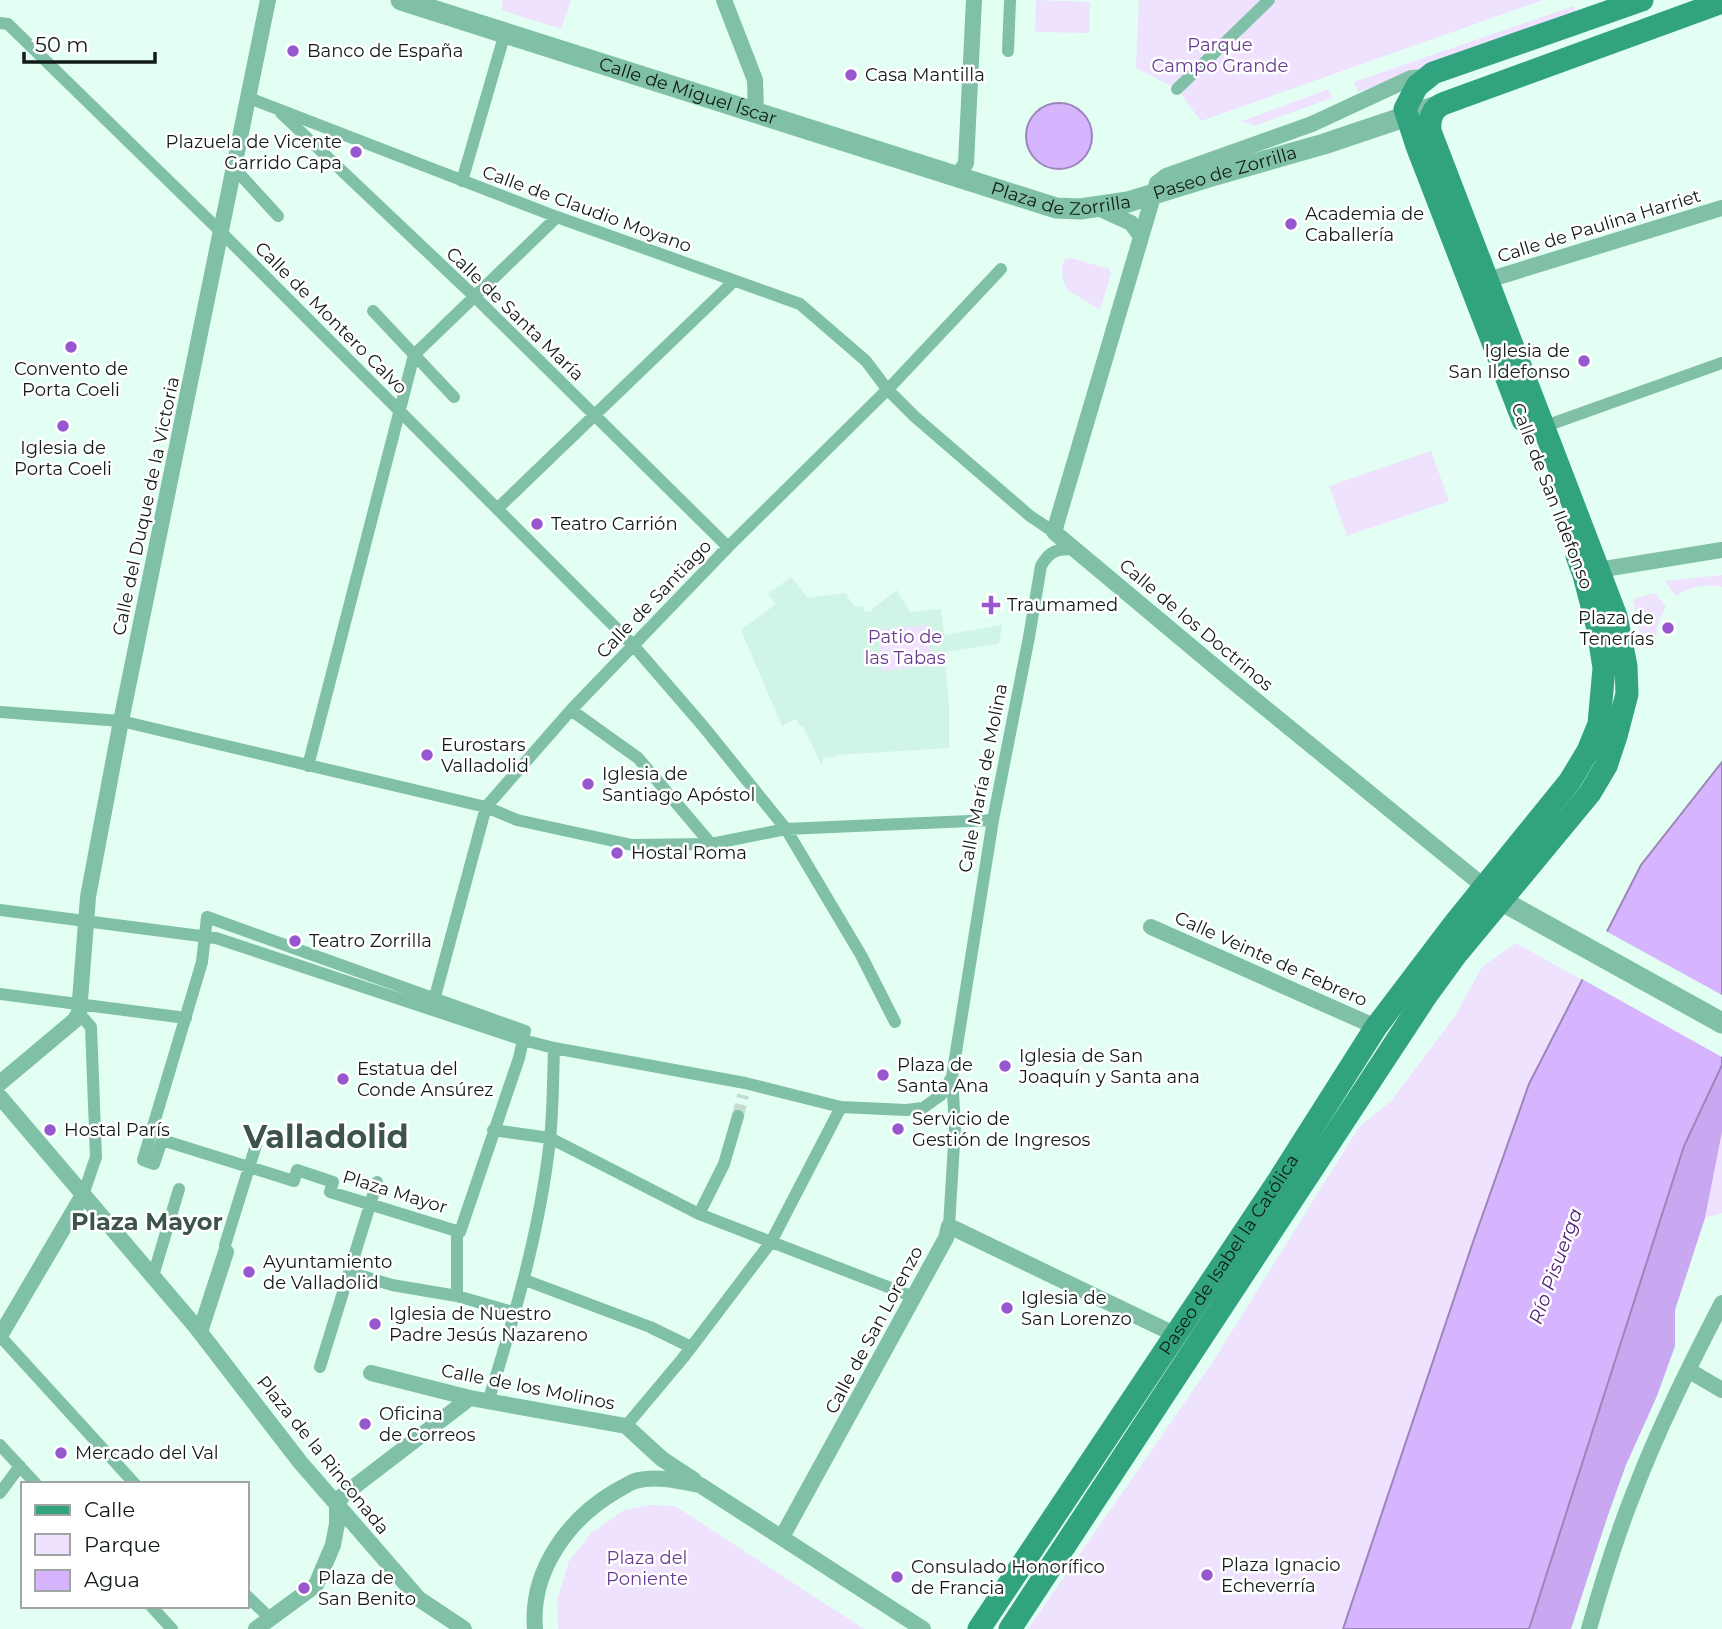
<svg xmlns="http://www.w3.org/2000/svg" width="1722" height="1629" viewBox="0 0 1722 1629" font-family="Montserrat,sans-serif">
	<rect width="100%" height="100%" fill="#e3fef2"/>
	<path fill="#d0f4e5" d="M791,577L808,598L845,593L854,606H863L864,612L873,611L872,609L897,590L910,612L941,609L944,635L1002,625L999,644L944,652L949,704V748L836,755L835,757L823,758L822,766L803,726L800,727L796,719L782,726L741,630L776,604L768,594Z"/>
	<path fill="#efe2ff" d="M503,0H571L561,29L501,10Z
		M1036,0L1090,2L1089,33L1035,32Z
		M1139,0H1543L1201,121L1177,89L1136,68Z
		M1574,6L1577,16L1358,92L1354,82Z
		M1329,89L1332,98L1254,126L1242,121Z
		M1071,258L1109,269L1111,273L1100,310L1068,290C1062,281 1060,270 1064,260Z
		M1431,451L1449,501L1347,536L1329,486Z
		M1722,575V587C1707,584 1687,586 1676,597L1665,581Z
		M1655,593L1666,607C1657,620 1656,633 1656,648H1643L1633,599Z
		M928,625L932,665L882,671L878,630Z
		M1516,943L1582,980L1529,1084L1473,1242L1343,1629H1028L1214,1360L1359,1127L1391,1101L1455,1016L1482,967Z
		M1722,1131V1213L1705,1218Z
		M650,1505L675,1506L864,1629H558L557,1600L569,1561L591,1533L624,1510Z"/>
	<path fill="#caa7f1" d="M1722,1065V1132L1705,1218L1675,1310V1346L1657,1396L1626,1465L1608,1515L1571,1629H1529L1684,1146Z"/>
	<path fill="#d7b4fe" stroke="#9c86b9" stroke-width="2" d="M1026 136a33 33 0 1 1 66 0a33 33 0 1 1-66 0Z
		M1722,762V1065L1684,1146L1529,1629H1343L1473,1242L1529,1084L1641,865Z"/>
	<path fill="#e3fef2" d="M1604,930L1722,995V1057L1580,978Z"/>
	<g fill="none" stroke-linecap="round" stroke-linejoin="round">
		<path stroke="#c4dcd1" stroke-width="12" stroke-dasharray="12 6" stroke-linecap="butt" d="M738,1116L743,1095"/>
		<path stroke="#7fc0a6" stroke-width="12" d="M0,23L8,24L222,233L633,645L703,726L786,829L861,955L895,1022
			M1008,51L1010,0
			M1177,89L1269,0
			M249,98L557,217L800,304L866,361L887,389L914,416L1030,516L1054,532
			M281,113L474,296L728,547
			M235,169L278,216
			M462,181L505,33
			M373,311L454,397
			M1554,423L1722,363
			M497,509L733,282
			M571,710L638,758L711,844
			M0,712L121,721L486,807L517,820L632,845L711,844L786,829L993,820
			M308,766L414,355L557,217
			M0,910L216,938L523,1040L554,1048L745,1083L841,1107L906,1110L923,1108L941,1095L952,1077
			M207,917L525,1031L519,1058L460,1232L330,1192L333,1182L297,1170L294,1181L162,1140L154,1164L143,1160L202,962Z
			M0,994L186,1018
			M433,1004L486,807L571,710L728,547L893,384L1001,269
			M79,1013L91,1027L96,1157L83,1195
			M493,1130L550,1138L699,1214L914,1297
			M699,1214L724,1164L738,1116
			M949,1226L955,1127L952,1077L993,820L1029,637L1041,566C1050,550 1057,549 1075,549
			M226,1252L225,1245L256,1145
			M349,1272L392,1285L457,1296L516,1313
			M153,1276L179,1189
			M525,1280L650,1327L691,1347
			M457,1296V1230
			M0,1336L135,1484
			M320,1367L377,1182
			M488,1402C515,1315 540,1230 550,1140C553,1110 553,1079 554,1048
			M626,1426L683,1358L771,1242L841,1107
			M0,1445L36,1484
			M0,1493L20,1466
			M247,1596L270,1618
			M151,1606L172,1629"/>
		<path stroke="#7fc0a6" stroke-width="16" d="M724,0L755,80L756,112
			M1426,77L1411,78L1312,124L1166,176L1157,183L1054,532L1231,680L1492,893
			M958,176L966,163L974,0
			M1096,207L1131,223L1140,235
			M1488,280L1722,208
			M1597,578L1598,570L1722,550
			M1151,927L1376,1027
			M0,1083L75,1020L79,1013L88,897L121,721L268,0
			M0,1097L196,1327L300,1462L419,1599L464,1629
			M200,1332L226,1252
			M0,1336L83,1195
			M1688,1370L1722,1390
			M371,1373L470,1398L626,1426L662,1459L694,1480
			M782,1537L946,1238L949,1226L1174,1334
			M256,1629L316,1585L333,1545L337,1524V1505L342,1496L470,1398
			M535,1629C530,1571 568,1519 616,1491C622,1488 629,1483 635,1481C656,1475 680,1481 700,1485L923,1629
			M1589,1629C1602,1583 1616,1537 1634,1492C1659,1427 1690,1365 1722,1303"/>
		<g stroke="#7fc0a6" stroke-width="21">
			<path id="s1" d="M401,0L1056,208L1080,209L1128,202L1212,176L1324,144L1437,106"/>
			<path d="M1502,901L1722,1023"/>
		</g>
		<g stroke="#32a37f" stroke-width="23">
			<path d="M1523,420L1417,146L1405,109L1417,86L1433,73L1642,0"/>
			<path id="s2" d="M979,1629L1277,1183L1376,1027L1455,923L1570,781L1588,751L1599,724L1604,668L1598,629L1584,575L1577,556"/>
			<path d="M1010,1629L1426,996L1455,956L1590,793L1606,766L1616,736L1627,694L1626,666L1616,616L1430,131C1429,118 1432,108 1445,103L1722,2"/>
		</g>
	</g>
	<g fill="#9758cf" stroke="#fff" stroke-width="2.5">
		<circle cx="293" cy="51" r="7"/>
		<circle cx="851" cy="75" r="7"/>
		<circle cx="356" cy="152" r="7"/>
		<circle cx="1291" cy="224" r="7"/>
		<circle cx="71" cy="347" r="7"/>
		<circle cx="1584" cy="361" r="7"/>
		<circle cx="63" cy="426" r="7"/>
		<circle cx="537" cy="524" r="7"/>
		<path d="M987.5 594.5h7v7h7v7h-7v7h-7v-7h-7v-7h7z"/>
		<circle cx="1668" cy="628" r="7"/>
		<circle cx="427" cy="755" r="7"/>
		<circle cx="588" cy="784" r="7"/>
		<circle cx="617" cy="853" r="7"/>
		<circle cx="295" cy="941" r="7"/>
		<circle cx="1005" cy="1066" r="7"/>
		<circle cx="883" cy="1075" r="7"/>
		<circle cx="343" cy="1079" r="7"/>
		<circle cx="898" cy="1129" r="7"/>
		<circle cx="50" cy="1130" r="7"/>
		<circle cx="249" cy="1272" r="7"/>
		<circle cx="1007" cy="1308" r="7"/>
		<circle cx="375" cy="1324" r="7"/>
		<circle cx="365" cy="1424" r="7"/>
		<circle cx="61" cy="1453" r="7"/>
		<circle cx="1207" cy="1575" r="7"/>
		<circle cx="897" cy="1577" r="7"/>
		<circle cx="304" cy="1588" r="7"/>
	</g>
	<g text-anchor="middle" stroke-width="5" stroke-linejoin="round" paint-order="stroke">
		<g font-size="18" fill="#683b90" stroke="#fff">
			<text x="1220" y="51">Parque<tspan x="1220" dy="21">Campo Grande</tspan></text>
			<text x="905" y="643">Patio de<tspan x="905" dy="21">las Tabas</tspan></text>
			<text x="647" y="1564">Plaza del<tspan x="647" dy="21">Poniente</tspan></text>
		</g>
		<g font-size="18" fill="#111b17" stroke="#fff" text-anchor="start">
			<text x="307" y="57">Banco de España</text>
			<text x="865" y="81">Casa Mantilla</text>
			<text x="342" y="148" text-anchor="end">Plazuela de Vicente<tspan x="342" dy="21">Garrido Capa</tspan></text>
			<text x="1305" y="220">Academia de<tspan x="1305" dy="21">Caballería</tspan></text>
			<text x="1570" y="357" text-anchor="end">Iglesia de<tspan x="1570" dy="21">San Ildefonso</tspan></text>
			<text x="71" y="375" text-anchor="middle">Convento de<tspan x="71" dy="21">Porta Coeli</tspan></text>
			<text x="63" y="454" text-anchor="middle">Iglesia de<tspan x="63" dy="21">Porta Coeli</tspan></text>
			<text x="551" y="530">Teatro Carrión</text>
			<text x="1007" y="611">Traumamed</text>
			<text x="1654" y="624" text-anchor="end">Plaza de<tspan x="1654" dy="21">Tenerías</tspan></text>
			<text x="441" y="751">Eurostars<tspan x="441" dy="21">Valladolid</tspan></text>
			<text x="602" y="780">Iglesia de<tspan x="602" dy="21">Santiago Apóstol</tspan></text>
			<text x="631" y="859">Hostal Roma</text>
			<text x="309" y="947">Teatro Zorrilla</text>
			<text x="1019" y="1062">Iglesia de San<tspan x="1019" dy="21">Joaquín y Santa ana</tspan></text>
			<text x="897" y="1071">Plaza de<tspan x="897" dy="21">Santa Ana</tspan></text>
			<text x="357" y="1075">Estatua del<tspan x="357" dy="21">Conde Ansúrez</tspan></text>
			<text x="912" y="1125">Servicio de<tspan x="912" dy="21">Gestión de Ingresos</tspan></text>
			<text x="64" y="1136">Hostal París</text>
			<text x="263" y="1268">Ayuntamiento<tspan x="263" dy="21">de Valladolid</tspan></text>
			<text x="1021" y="1304">Iglesia de<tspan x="1021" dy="21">San Lorenzo</tspan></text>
			<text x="389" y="1320">Iglesia de Nuestro<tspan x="389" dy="21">Padre Jesús Nazareno</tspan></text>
			<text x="379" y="1420">Oficina<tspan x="379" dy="21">de Correos</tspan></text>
			<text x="75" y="1459">Mercado del Val</text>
			<text x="1221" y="1571">Plaza Ignacio<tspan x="1221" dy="21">Echeverría</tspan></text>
			<text x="911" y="1573">Consulado Honorífico<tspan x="911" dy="21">de Francia</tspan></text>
			<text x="318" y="1584">Plaza de<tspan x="318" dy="21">San Benito</tspan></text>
		</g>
		<g font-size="18" fill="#111b17" stroke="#fff">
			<text dy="6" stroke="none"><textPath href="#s1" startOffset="301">Calle de Miguel Íscar</textPath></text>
			<text dy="6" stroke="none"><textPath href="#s1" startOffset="861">Paseo de Zorrilla</textPath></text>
			<text dy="6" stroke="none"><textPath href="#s1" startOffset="691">Plaza de Zorrilla</textPath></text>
			<text transform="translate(587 209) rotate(20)" y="6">Calle de Claudio Moyano</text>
			<text transform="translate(1599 226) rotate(-17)" y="6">Calle de Paulina Harriet</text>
			<text transform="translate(515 314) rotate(44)" y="6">Calle de Santa María</text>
			<text transform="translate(331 318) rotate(45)" y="6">Calle de Montero Calvo</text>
			<text transform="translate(1552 496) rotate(69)" y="6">Calle de San Ildefonso</text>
			<text transform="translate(146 506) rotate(-78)" y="6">Calle del Duque de la Victoria</text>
			<text transform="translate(654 599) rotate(-46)" y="6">Calle de Santiago</text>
			<text transform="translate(1196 625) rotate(40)" y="6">Calle de los Doctrinos</text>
			<text transform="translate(983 778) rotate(-79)" y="6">Calle María de Molina</text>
			<text transform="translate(1271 959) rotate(24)" y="6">Calle Veinte de Febrero</text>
			<text transform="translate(395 1192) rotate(17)" y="6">Plaza Mayor</text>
			<text dy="6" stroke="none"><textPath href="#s2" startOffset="450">Paseo de Isabel la Católica</textPath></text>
			<text transform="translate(874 1330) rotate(-62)" y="6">Calle de San Lorenzo</text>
			<text transform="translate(528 1387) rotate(11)" y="6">Calle de los Molinos</text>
			<text transform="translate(323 1455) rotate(51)" y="6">Plaza de la Rinconada</text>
		</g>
		<g font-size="19" font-style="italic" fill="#502276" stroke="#fff">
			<text transform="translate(1555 1266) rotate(-70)" y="7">Río Pisuerga</text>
		</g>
		<g font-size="24" font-weight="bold" fill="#3d544b" stroke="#fff">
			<text x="147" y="1230">Plaza Mayor</text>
		</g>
		<g font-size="32" font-weight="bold" fill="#3d544b" stroke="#fff">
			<text x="326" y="1148">Valladolid</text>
		</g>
	</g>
	<rect x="21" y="1482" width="228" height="126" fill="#ffffff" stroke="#a0a4a2" stroke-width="2"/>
	<rect x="35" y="1505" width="35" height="10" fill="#32a37f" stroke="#a0a4a2" stroke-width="2"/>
	<text x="84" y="1517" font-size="21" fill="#111b17">Calle</text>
	<rect x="35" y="1534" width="35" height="21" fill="#efe2ff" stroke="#a0a4a2" stroke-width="2"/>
	<text x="84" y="1552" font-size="21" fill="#111b17">Parque</text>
	<rect x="35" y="1570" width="35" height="21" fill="#d7b4fe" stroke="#a0a4a2" stroke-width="2"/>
	<text x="84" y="1587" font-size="21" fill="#111b17">Agua</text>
	<path d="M24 52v10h131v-10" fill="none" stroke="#111b17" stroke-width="3.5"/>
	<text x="35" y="52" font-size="21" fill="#111b17" stroke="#ffffff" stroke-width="5" paint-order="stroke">50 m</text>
</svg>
